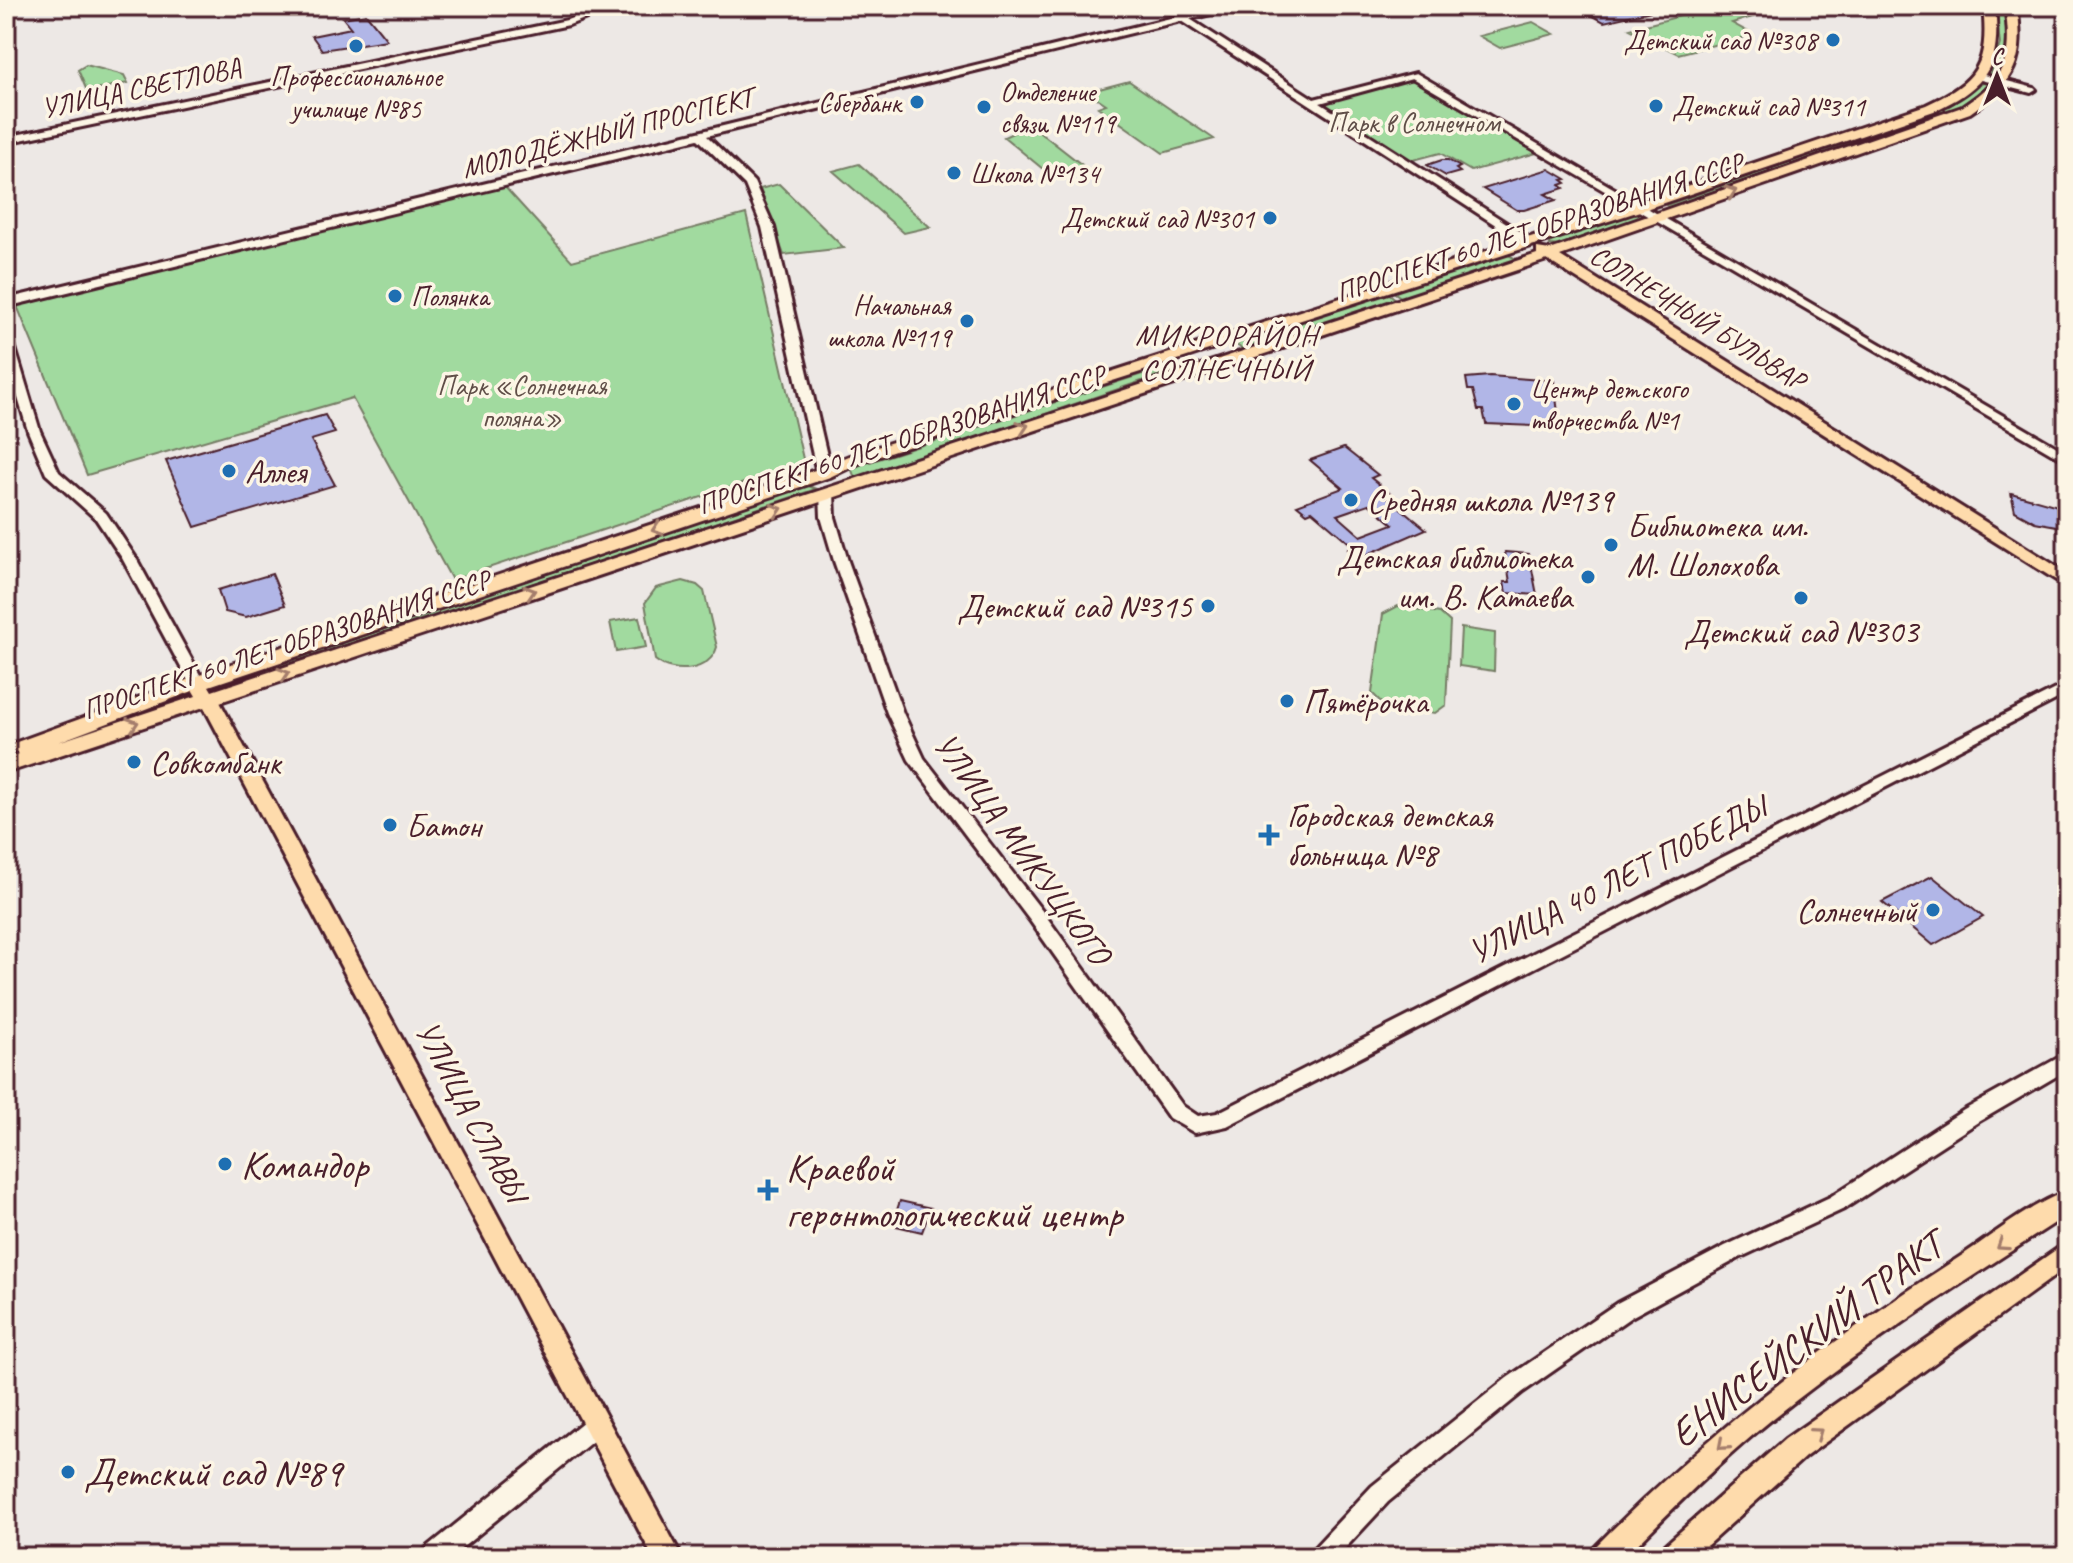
<svg xmlns="http://www.w3.org/2000/svg" width="2073" height="1563" viewBox="0 0 2073 1563" font-family="Caveat,sans-serif">
	<rect width="100%" height="100%" fill="#ede8e5"/>
	<filter id="ink" filterUnits="userSpaceOnUse"><feTurbulence type="fractalNoise" baseFrequency=".0125" numOctaves="2"/><feDisplacementMap in="SourceGraphic" scale="16" xChannelSelector="R" yChannelSelector="G"/><feConvolveMatrix kernelMatrix="1 2 1 2 8 2 1 2 1" color-interpolation-filters="sRGB"/></filter>
	<g filter="url(#ink)">
		<path fill="#a1da9f" stroke="#767c65" stroke-width="2" d="M1719,6H1735L1756,16L1732,23L1748,32L1746,37L1678,54L1630,29Z
			M1995,6H2004L2010,45L1998,77L1990,75L2000,44Z
			M1533,22L1554,34L1500,48L1479,36Z
			M86,65L124,75L128,83L87,91L78,70Z
			M1402,80L1414,81L1537,153L1471,171L1440,153L1410,161L1325,106L1329,101Z
			M1129,81L1214,139L1163,153L1098,107L1106,104L1088,92Z
			M1983,83L1991,84L1956,109L1870,139L1867,137L1949,106Z
			M1036,129L1082,165C1073,175 1061,175 1049,174L1004,137L1019,130Z
			M1850,141L1856,144L1671,208L1666,205Z
			M859,164L930,227L904,233L833,171Z
			M779,184L844,248L784,255L760,189Z
			M504,186L572,261L746,214L804,463L452,580L352,398L87,475L17,306Z
			M1634,214L1643,217L1560,246L1550,245L1551,241Z
			M1505,253L1518,260L1402,298L1392,291Z
			M1387,292L1397,300L1242,349L1235,344Z
			M1167,366L1174,370L866,475L855,478L851,468L857,466Z
			M806,485L816,489L254,677H244Z
			M683,581L697,585L704,591L717,647C710,672 673,675 655,660L645,603L656,588Z
			M1398,606L1440,613L1450,622L1446,705L1435,713L1385,706L1372,693L1383,614Z
			M639,617L646,647L616,652L610,622Z
			M1461,628L1495,633L1494,671L1459,666Z"/>
		<path fill="#b1b6e7" stroke="#4a1f2b" stroke-width="2" fill-rule="evenodd" d="M1575,6H1650L1651,11L1604,22Z
			M366,14L387,40L322,50L312,36L351,28L343,18Z
			M1442,160H1448L1460,167L1456,169L1460,172L1446,176L1427,165Z
			M1549,169L1566,179L1562,180L1566,183L1560,185L1564,188L1545,194L1556,200L1524,210H1517L1483,189Z
			M1490,376L1554,381L1558,413H1552L1556,427L1486,424L1483,410H1478L1473,390H1468L1466,378Z
			M325,415L335,433L311,440L335,485L195,527L166,461Z
			M1344,448L1378,475L1371,478L1391,494L1386,496L1426,529L1359,558L1348,549L1354,547L1312,511L1307,513L1297,505L1343,488L1310,460ZM1369,504L1393,524L1361,536L1337,515Z
			M2011,493L2058,506L2067,528L2035,522L2015,511Z
			M1505,552L1529,554L1537,595L1506,593L1504,582H1510Z
			M272,574L285,605L246,617L225,612L218,590Z
			M1932,876L1983,917L1933,945L1882,902Z
			M900,1201L931,1208L922,1232L892,1225Z"/>
		<g fill="none" stroke-linecap="round" stroke-linejoin="round">
			<g stroke="#4a1f2b" stroke-width="6">
				<path id="minor" d="M604,6H617L569,25L6,143V137L567,20Z
					M1220,6L1225,9L1223,11L1190,19L1314,99L1416,73L2067,453V462L1412,78L1320,103L1533,240V244H1525L1181,21L707,136L754,182L774,227L831,473L824,477L817,473L762,227L745,185L698,139L6,307V299Z
					M1980,74L2034,88L2036,90L2031,93L1977,79L1975,77Z
					M6,334L12,338L40,431L59,472L106,513L136,558L205,684L202,688H192L122,558L96,519L46,474L28,431L6,358Z
					M827,489L834,493L835,517L848,561L903,713L924,758L1043,912L1183,1106L1198,1116L1217,1113L2067,683V694L1227,1126L1195,1133L1169,1118L1031,922L909,760L887,713L834,561L821,517L820,493Z
					M2067,1053V1070L1978,1122L1844,1209L1739,1258L1631,1317L1523,1392L1388,1502L1337,1557H1310L1313,1549L1372,1486L1507,1378L1617,1303L1725,1246L1830,1197L1964,1110Z
					M597,1414L605,1417L608,1424L605,1431L451,1557H422L425,1549L589,1417Z"/>
			</g>
			<g stroke="#4a1f2b" stroke-width="6">
				<path id="major" d="M1983,6H1995C2001,65 1988,86 1934,111L1643,210L861,462L830,477L209,686L212,691L1537,254V248L1550,250L1962,107C2006,78 2013,59 2005,6H2017C2025,60 2016,82 1970,113L1560,256L2067,573V587L1547,260L220,702L682,1557H653L204,707L6,773V759L19,754L11,748L14,743L228,665L818,469L849,456L1633,204L1926,105C1978,81 1989,64 1983,6ZM193,691L196,696L58,742Z
					M2067,1191V1215C1960,1284 1851,1353 1753,1435C1708,1473 1666,1515 1625,1557H1591L1595,1547C1709,1432 1822,1346 1958,1258C1992,1236 2029,1205 2067,1191Z
					M2067,1242V1267L1805,1457L1694,1557H1659L1663,1547L1785,1439Z"/>
			</g>
			<use href="#minor" fill="#fcf5e5" fill-rule="evenodd"/>
			<use href="#major" fill="#fedbac" fill-rule="evenodd"/>
		</g>
		<defs><path id="oneway-chevron" d="M-2-3.5L2.5 0L-2 3.5" fill="none" stroke-width="1.6" stroke-linecap="round" stroke-linejoin="round" transform="scale(2)"/></defs>
		<g stroke="#a47d6c">
			<use href="#oneway-chevron" transform="translate(1731 192) rotate(-19)"/>
			<use href="#oneway-chevron" transform="translate(1023 427) rotate(-19)"/>
			<use href="#oneway-chevron" transform="translate(777 510) rotate(-18)"/>
			<use href="#oneway-chevron" transform="translate(657 529) rotate(162)"/>
			<use href="#oneway-chevron" transform="translate(530 592) rotate(-18)"/>
			<use href="#oneway-chevron" transform="translate(284 674) rotate(-18)"/>
			<use href="#oneway-chevron" transform="translate(133 724) rotate(-18)"/>
			<use href="#oneway-chevron" transform="translate(2002 1245) rotate(146)"/>
			<use href="#oneway-chevron" transform="translate(1817 1433) rotate(-36)"/>
			<use href="#oneway-chevron" transform="translate(1723 1445) rotate(139)"/>
		</g>
	</g>
	<g fill="#1f6fb2" stroke="#fcf5e5" stroke-width="3">
		<circle cx="1833" cy="40" r="8"/>
		<circle cx="356" cy="46" r="8"/>
		<circle cx="917" cy="102" r="8"/>
		<circle cx="1656" cy="106" r="8"/>
		<circle cx="984" cy="107" r="8"/>
		<circle cx="954" cy="173" r="8"/>
		<circle cx="1270" cy="218" r="8"/>
		<circle cx="395" cy="296" r="8"/>
		<circle cx="967" cy="321" r="8"/>
		<circle cx="1514" cy="404" r="8"/>
		<circle cx="229" cy="471" r="8"/>
		<circle cx="1351" cy="500" r="8"/>
		<circle cx="1611" cy="545" r="8"/>
		<circle cx="1588" cy="577" r="8"/>
		<circle cx="1801" cy="598" r="8"/>
		<circle cx="1208" cy="606" r="8"/>
		<circle cx="1287" cy="701" r="8"/>
		<circle cx="134" cy="762" r="8"/>
		<circle cx="390" cy="825" r="8"/>
		<path d="M1265 823h8v8h8v8h-8v8h-8v-8h-8v-8h8z"/>
		<circle cx="1933" cy="910" r="8"/>
		<circle cx="225" cy="1164" r="8"/>
		<path d="M764 1178h8v8h8v8h-8v8h-8v-8h-8v-8h8z"/>
		<circle cx="68" cy="1472" r="8"/>
	</g>
	<g text-anchor="middle" stroke-width="7" stroke-linejoin="round" paint-order="stroke">
		<g font-size="28" fill="#4a1f2b" stroke="#fcf5e5" text-anchor="start">
			<text x="1817" y="50" text-anchor="end">Детский сад №308</text>
			<text x="356" y="86" text-anchor="middle">Профессиональное<tspan x="356" dy="32">училище №85</tspan></text>
			<text x="1000" y="101">Отделение<tspan x="1000" dy="32">связи №119</tspan></text>
			<text x="901" y="112" text-anchor="end">Сбербанк</text>
			<text x="1672" y="116">Детский сад №311</text>
			<text x="970" y="183">Школа №134</text>
			<text x="1254" y="228" text-anchor="end">Детский сад №301</text>
			<text x="411" y="306">Полянка</text>
			<text x="951" y="315" text-anchor="end">Начальная<tspan x="951" dy="32">школа №119</tspan></text>
			<text x="1530" y="398">Центр детского<tspan x="1530" dy="32">творчества №1</tspan></text>
		</g>
		<g font-size="28" fill="#4a1f2b" stroke="#fcf5e5">
			<text transform="translate(141 87) rotate(-12)" y="10">УЛИЦА СВЕТЛОВА</text>
			<text transform="translate(607 132) rotate(-14)" y="10">МОЛОДЁЖНЫЙ ПРОСПЕКТ</text>
			<text transform="translate(1539 227) rotate(-18)" y="10">ПРОСПЕКТ 60 ЛЕТ ОБРАЗОВАНИЯ СССР</text>
			<text transform="translate(1698 317) rotate(32)" y="10">СОЛНЕЧНЫЙ БУЛЬВАР</text>
			<text transform="translate(901 439) rotate(-18)" y="10">ПРОСПЕКТ 60 ЛЕТ ОБРАЗОВАНИЯ СССР</text>
			<text transform="translate(286 644) rotate(-18)" y="10">ПРОСПЕКТ 60 ЛЕТ ОБРАЗОВАНИЯ СССР</text>
		</g>
		<g font-size="28" fill="#604e48" stroke="#fcf5e5">
			<text x="1414" y="132">Парк в Солнечном</text>
			<text x="522" y="395">Парк «Солнечная<tspan x="522" dy="32">поляна»</tspan></text>
		</g>
		<g font-size="30" letter-spacing="2" fill="#4a1f2b" stroke="#fcf5e5">
			<text x="1227" y="345">МИКРОРАЙОН<tspan x="1227" dy="34">СОЛНЕЧНЫЙ</tspan></text>
		</g>
		<g font-size="34" fill="#4a1f2b" stroke="#fcf5e5" text-anchor="start">
			<text x="245" y="483">Аллея</text>
			<text x="1367" y="512">Средняя школа №139</text>
			<text x="1627" y="537">Библиотека им.<tspan x="1627" dy="39">М. Шолохова</tspan></text>
			<text x="1572" y="569" text-anchor="end">Детская библиотека<tspan x="1572" dy="39">им. В. Катаева</tspan></text>
			<text x="1192" y="618" text-anchor="end">Детский сад №315</text>
			<text x="1801" y="643" text-anchor="middle">Детский сад №303</text>
			<text x="1303" y="713">Пятёрочка</text>
			<text x="150" y="774">Совкомбанк</text>
			<text x="1287" y="827">Городская детская<tspan x="1287" dy="39">больница №8</tspan></text>
			<text x="406" y="837">Батон</text>
			<text x="1917" y="922" text-anchor="end">Солнечный</text>
		</g>
		<g font-size="34" fill="#4a1f2b" stroke="#fcf5e5">
			<text transform="translate(1023 848) rotate(54)" y="12">УЛИЦА МИКУЦКОГО</text>
			<text transform="translate(1617 879) rotate(-27)" y="12">УЛИЦА 40 ЛЕТ ПОБЕДЫ</text>
			<text transform="translate(472 1111) rotate(62)" y="12">УЛИЦА СЛАВЫ</text>
		</g>
		<g font-size="40" fill="#4a1f2b" stroke="#fcf5e5" text-anchor="start">
			<text x="241" y="1178">Командор</text>
			<text x="786" y="1181">Краевой<tspan x="786" dy="46">геронтологический центр</tspan></text>
			<text x="84" y="1486">Детский сад №89</text>
		</g>
		<g font-size="40" fill="#4a1f2b" stroke="#fcf5e5">
			<text transform="translate(1806 1339) rotate(-37)" y="14">ЕНИСЕЙСКИЙ ТРАКТ</text>
		</g>
	</g>
	<rect width="2073" height="1563" fill="none" stroke="#fcf5e5" stroke-width="32"/>
	<rect x="16" y="16" width="2041" height="1531" fill="none" stroke="#4a1f2b" stroke-width="3" filter="url(#ink)"/>
	<g transform="translate(1997 76)" stroke="#fcf5e5" stroke-width="6" paint-order="stroke">
	<path d="M0-6L14 30L0 20L-14 30Z" fill="#4a1f2b"/>
	<text y="-12" font-size="22" font-weight="bold" text-anchor="middle" fill="#4a1f2b">С</text>
	</g>
</svg>
